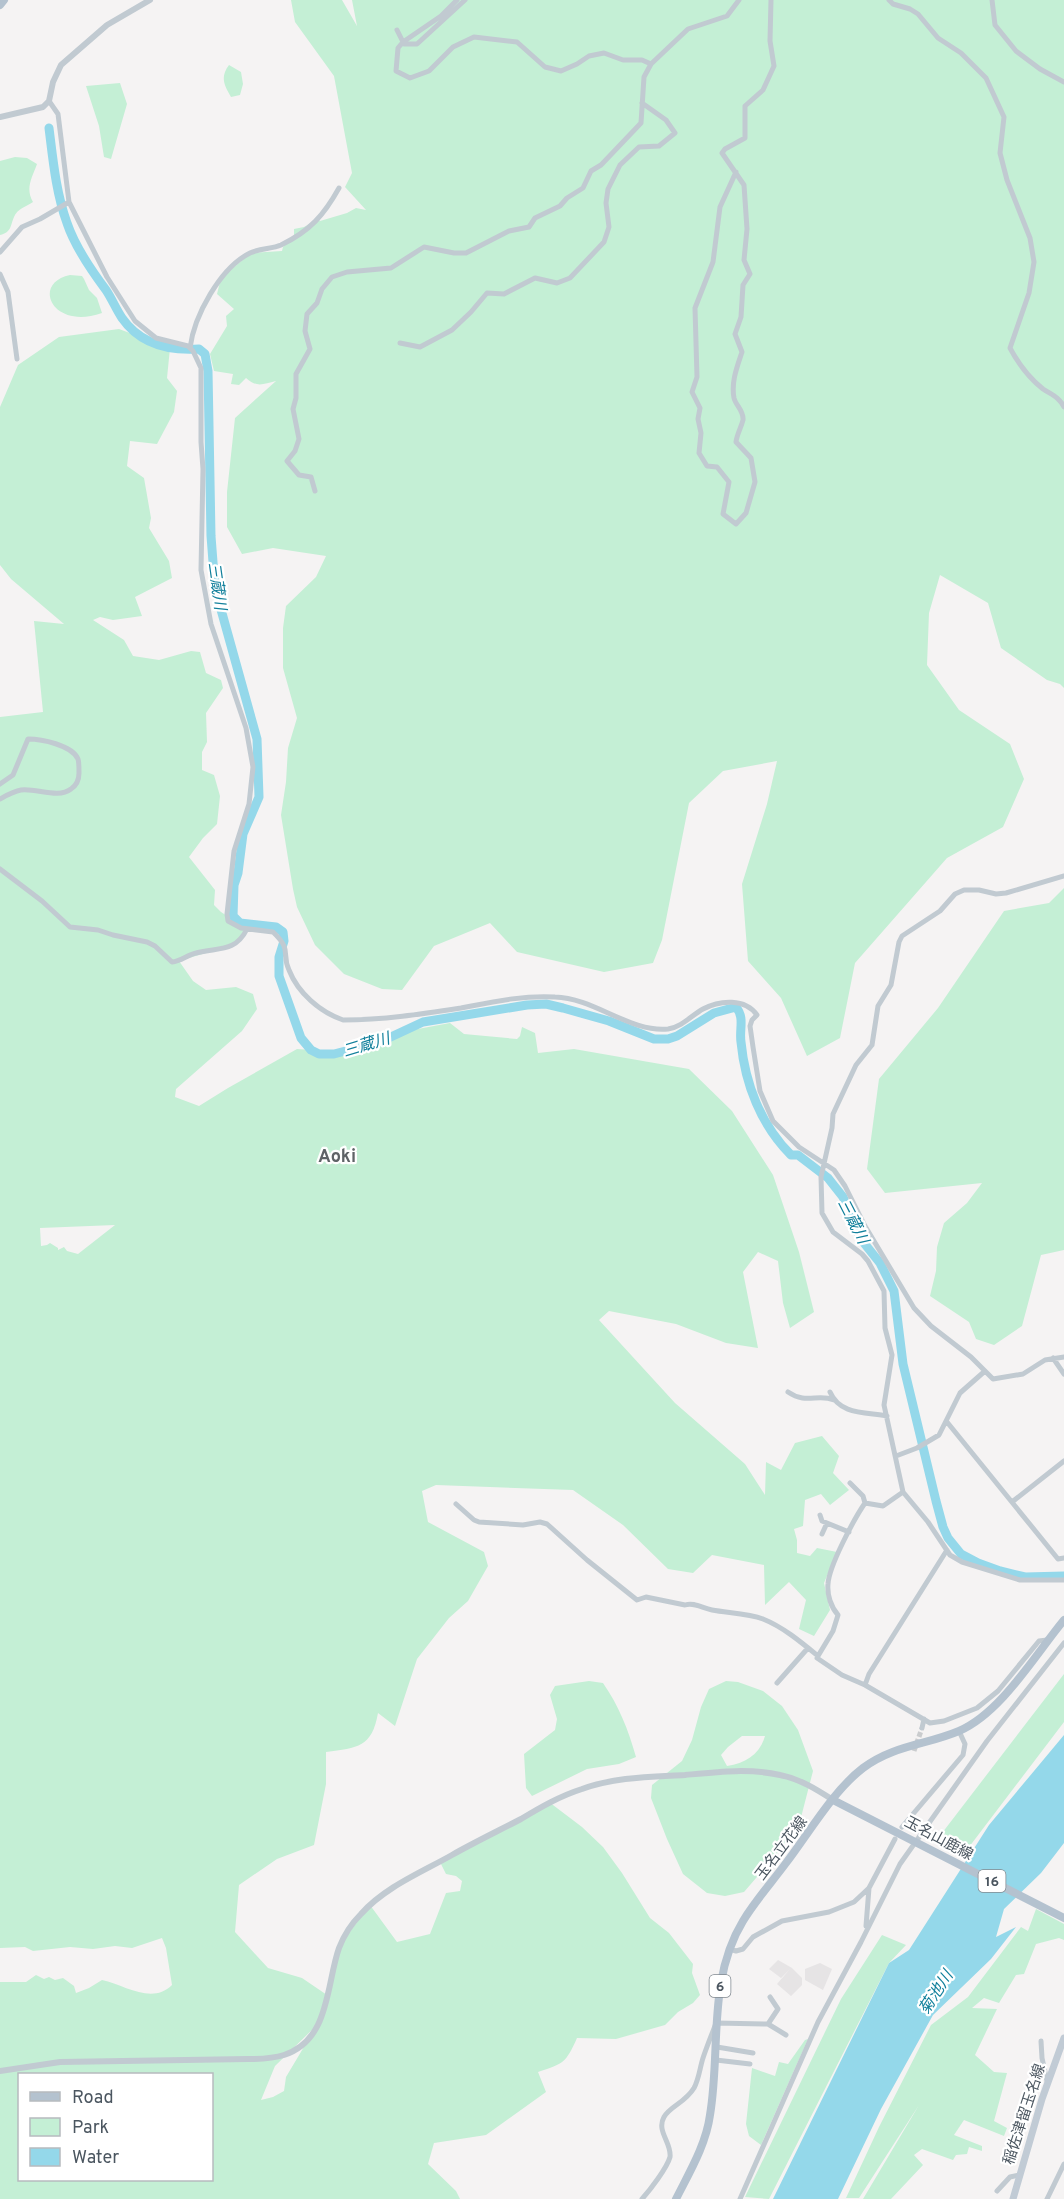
<svg xmlns="http://www.w3.org/2000/svg" width="1064" height="2199" viewBox="0 0 1064 2199" font-family="Overpass,'Noto Sans JP',sans-serif">
	<rect width="100%" height="100%" fill="#f5f3f3"/>
	<path fill="#e6e4e5" d="M778,1960L792,1968L802,1978V1985L791,1996L777,1984L790,1969L781,1978L769,1969Z
		M820,1963L832,1969L823,1990L805,1980V1969Z"/>
	<path fill="#c4efd5" fill-rule="evenodd" d="M291,0H342L357,26L352,0H1064V688L1060,684L1047,680L1001,648L988,603L940,575L929,613L927,665L959,710L1010,744L1024,779L1003,827L947,858L855,963L840,1038L807,1056L781,998L748,961L742,884L767,804L777,761L723,771L689,803L662,940L653,963L604,972L517,952L490,923L434,946L402,990L382,989L344,974L315,945L297,907L293,889L281,815L286,782L288,748L297,718L283,668V628L286,606L316,577L326,556L273,548L242,554L227,527V492L235,418L276,381C263,384 257,388 246,378L239,385L231,384L233,374L214,371L210,354L227,326L226,316L234,309L217,294L221,278L251,253L282,251L283,247L294,236V229L304,227L318,219L320,221L347,213L356,208L366,210L345,187L352,173L334,76L295,22Z
		M229,65L241,72L243,84L240,95L231,97C224,85 220,77 229,65Z
		M120,83L127,104L111,159L104,157L99,126L86,86Z
		M15,157L27,158L37,164C32,178 25,188 33,202C27,206 17,209 14,217C10,226 12,232 0,235V161Z
		M70,275L82,276L84,279L89,290L97,298L102,313C52,331 31,283 70,275Z
		M119,329L170,348L167,378L177,391L174,412L157,444L130,441L127,466L144,478L151,518L149,528L169,561L172,578L135,597L142,616L113,620L100,617L93,620L124,640L133,656L159,660L191,651L200,652L206,673L221,680L223,688L206,713L207,742L202,752V770L214,775L220,796L217,824L203,838L189,857L215,890L214,905L221,912L247,929L236,944L179,961L193,981L206,990L236,987L253,994L257,1009L242,1031L176,1089L175,1097L199,1106L228,1088L297,1049L311,1050L319,1054L358,1050L387,1041L407,1031L450,1023L464,1034L517,1039L520,1036L522,1027L535,1033L538,1053L574,1049L689,1069L732,1111L773,1175L799,1252L814,1312L790,1328L783,1303L778,1261L758,1252L743,1272L758,1348L726,1343L676,1324L609,1311L599,1320L675,1403L745,1464L765,1495L766,1462L781,1470L795,1443L822,1436L839,1456L833,1473L849,1490L830,1505L821,1494L805,1500L803,1526L794,1529L797,1540V1553L810,1556L817,1548L837,1552L824,1583L830,1610L814,1636L799,1629L806,1600L789,1582L765,1605L764,1565L712,1555L693,1573L668,1569L623,1525L573,1490L436,1485L422,1491L428,1522L484,1552L488,1566L468,1601L449,1618L417,1659L395,1726L378,1713C372,1747 358,1748 326,1752V1784L314,1845L277,1859L239,1885L235,1932L268,1968L302,1978L327,1995L340,1945L370,1905L397,1942L430,1934L446,1893L460,1891L462,1881L456,1876L446,1874L440,1862L549,1802L582,1827L603,1847L622,1873L650,1918L669,1933L693,1964L692,1973L700,1995L693,2003L678,2012L665,2025L616,2039L577,2038C566,2063 563,2064 538,2072L546,2092L486,2135L434,2143L428,2164L456,2191L460,2199H0V1982H26L36,1975L44,1979L49,1977L55,1980L63,1978L74,1986L76,1993L89,1988L102,1980C125,1985 152,2005 172,1985L166,1948L162,1938L132,1948L115,1946L93,1949L70,1947L33,1951L25,1947L0,1948V717L43,712L34,621L64,624L11,579L0,565V407L18,365L59,337ZM115,1225L78,1254L67,1251L64,1247L58,1250V1248L50,1243L47,1245L41,1246L40,1228ZM317,2025L286,2077L284,2091L273,2097L261,2100L275,2066ZM20,2074H212V2180H20Z
		M1064,888V1250L1041,1255L1022,1326L994,1345L976,1339L969,1322L930,1296L936,1271L937,1247L944,1223L967,1203L982,1183L885,1193L867,1169L879,1079L938,1008L1004,911L1049,903Z
		M1064,1674V1722L966,1851L939,1837Z
		M589,1681L603,1683C619,1706 628,1729 636,1757L619,1764L587,1769L532,1796L526,1788L524,1754L555,1730L557,1719L550,1695L555,1686Z
		M726,1681L738,1682L763,1691L782,1706L798,1730L813,1771L798,1829L744,1892L725,1896L707,1893L683,1874L667,1839L651,1798L652,1785L682,1761L692,1740L701,1707L709,1689ZM742,1736H765C760,1754 746,1763 727,1766L721,1755L728,1747Z
		M1036,1909L1064,1924V1940L1059,1938L1036,1944L1024,1974L1016,1975L999,2003L984,1998L972,2008L997,2009L975,2055L994,2072L1007,2073L994,2121L1007,2128L1004,2136L964,2120L954,2135L982,2146V2151L969,2147L967,2154L956,2155L953,2160L922,2149L914,2155L923,2165L891,2199H863L919,2105L859,2198H846L879,2127L931,2025L968,1997L1021,1927L1028,1931Z
		M882,1935L906,1945L889,1963L769,2199L745,2197L841,1999Z
		M808,2039L761,2145L749,2136L746,2124L752,2068L775,2076L779,2062L788,2064L805,2040Z"/>
	<path fill="#94d8ea" d="M1064,1735V1843L1041,1873L1004,1909L996,1937L1016,1927L991,1959L933,2015L881,2109L838,2199H773L889,1963L909,1950L989,1825Z"/>
	<g fill="none" stroke-linecap="round" stroke-linejoin="round">
		<path stroke="#94d8ea" stroke-width="9" d="M49,128C53,160 56,193 67,223C75,247 91,270 106,290C112,299 116,309 122,318C140,344 169,351 199,349L205,354L208,371L211,536L215,588L257,739L259,797L243,834L238,873L234,885L233,916L240,923L276,927L283,932L284,941L279,957V976L301,1038L311,1050L319,1054H334L380,1042L423,1022L527,1005L546,1004L563,1008L609,1021L654,1039H668L677,1036L714,1013L736,1007C745,1018 739,1029 741,1042C745,1084 761,1125 791,1155H798L828,1178L843,1197L860,1238L880,1263L894,1291L903,1364L936,1501L943,1527L948,1538L961,1554L978,1563L1000,1571L1025,1577L1064,1576"/>
		<path stroke="#caccce" stroke-width="5" stroke-dasharray="5 2.5" stroke-linecap="butt" d="M914,1751L922,1728"/>
		<path stroke="#c1cad1" stroke-width="5" d="M457,0L441,16L403,42L398,48L396,71L410,78L429,71L453,47L474,37L517,42L545,67L561,71L577,64L589,56L604,53L623,60H642L651,64L688,29L727,16L739,0
			M889,0L893,4L910,9L918,14L938,38L961,53L986,78L1004,117L1000,153L1007,180L1030,238L1034,262L1029,293L1010,348C1018,363 1029,378 1043,389C1052,395 1059,397 1064,407
			M992,0L995,25L1016,51L1040,69L1064,82
			M397,30L404,44H417L465,0
			M49,101L58,114L69,202L107,277L135,321L156,338L188,346L193,351L201,368V442L203,469L201,570L211,624L246,728L253,767L249,804L234,851L227,914L228,921L241,928L273,932C293,951 281,953 289,970C298,993 320,1012 343,1020C383,1020 422,1014 461,1008C492,1002 523,995 555,997C594,998 631,1033 668,1029C682,1027 692,1015 703,1009C720,1000 745,998 757,1015L752,1020L750,1026L753,1047L760,1091L773,1121L799,1147L834,1170L845,1186L865,1226L914,1308L931,1326L971,1357L993,1379L1023,1374L1045,1360L1064,1357
			M736,172L720,207L713,262L695,308L697,377L692,392L700,408L698,419L701,433L699,453L707,466L717,467L729,482L723,514L736,524L746,513L755,482L751,458L736,442C737,434 741,428 743,420C744,411 736,406 734,398C731,382 737,367 742,352L735,334L741,317L743,285L750,274L744,260L747,229L744,185L722,153L725,149L745,138V106L763,90L774,66L770,41L771,0
			M0,252L22,227L40,219L69,202
			M0,274L8,292L17,359
			M400,343L420,347L452,330L471,312L487,293L504,294L535,278L557,283L570,278L604,242L609,227L606,203L608,189L620,165L639,147L659,146L675,133L666,120L642,103
			M190,348C194,316 220,268 250,253C260,248 272,249 281,245C310,231 324,215 339,188
			M315,491L311,477L299,475L287,461L295,451L299,439L293,409L296,398V374L310,349L305,331L307,314L317,303L322,289L332,277L347,272L391,268L424,247L454,253H466L509,231L529,227L535,218L560,206L567,198L583,188L591,171L601,165L641,123L644,77L651,64
			M0,784L13,775L28,739C41,739 72,745 78,759C79,762 79,769 79,773C79,779 77,785 71,789C58,799 37,788 21,790C14,791 7,795 0,799
			M0,869L42,901L70,927L98,930L113,935L147,942L155,946L172,962C181,961 187,955 196,953C218,947 235,953 247,929
			M1064,876L1006,893L996,894L979,890H964L955,894L940,911L902,936L899,942L891,985L878,1006L872,1045L856,1065L833,1114L832,1128L821,1177L822,1213L833,1232L862,1254L868,1261L884,1291L885,1328L892,1355L884,1405L903,1492L928,1522L950,1555L962,1562L1020,1580H1064
			M1053,1358L1064,1374
			M788,1392C807,1405 817,1393 834,1400
			M830,1392C840,1415 865,1412 887,1416
			M947,1422L1058,1559L1064,1558
			M896,1456L917,1448L939,1435L960,1393L985,1371
			M850,1483L863,1496L865,1503
			M1012,1502L1064,1461
			M456,1504L474,1520L479,1522L523,1525L540,1522L547,1524L587,1560L637,1600L646,1597L685,1605C694,1602 702,1608 712,1610C728,1613 748,1613 763,1619C783,1627 801,1642 818,1656L817,1658L842,1675L865,1685L930,1723L944,1721L977,1708L998,1691L1039,1641L1047,1640
			M820,1515L822,1521L849,1532
			M822,1534L827,1523
			M818,1656L833,1631L838,1615C831,1607 827,1595 828,1584C829,1566 854,1519 865,1503L883,1506L903,1492
			M777,1683L808,1648
			M865,1685L869,1674L947,1550
			M922,1728L924,1719
			M902,1827L963,1755L965,1744L959,1731
			M866,1926L869,1888
			M729,1949L736,1951L743,1949L753,1937L782,1921L829,1912L854,1902L869,1888L895,1839
			M768,2024L786,2035
			M1041,2041L1042,2058L1047,2081
			M717,2047L753,2053
			M716,2060L750,2064
			M997,2191L1010,2177L1019,2175
			M642,2199C650,2190 667,2168 670,2157C672,2143 656,2131 664,2117C670,2106 685,2103 694,2088C699,2079 700,2067 703,2058C707,2046 712,2034 716,2023L768,2024L778,2009L770,1997
			M740,2199L818,2022L861,1942L900,1864L987,1741L1064,1643
			M1047,2199L1064,2164"/>
		<path stroke="#c1cad1" stroke-width="6" d="M0,117L43,107L49,101L53,82L61,65L107,25L150,0
			M0,2071L60,2062L248,2059C260,2059 272,2059 284,2055C330,2040 326,1985 339,1948C344,1935 352,1923 361,1914C385,1887 422,1872 452,1855C475,1842 498,1831 521,1819C541,1807 560,1796 582,1789C615,1777 650,1777 685,1775C716,1772 749,1768 780,1775C800,1779 816,1789 833,1800"/>
		<path stroke="#c1cbd5" stroke-width="7" d="M1013,2199L1042,2099L1064,2038"/>
		<path stroke="#b4c2cf" stroke-width="8" d="M0,5L4,0
			M833,1800L1064,1918
			M676,2199C689,2173 706,2145 710,2115C721,2050 707,1980 743,1921C755,1901 772,1882 786,1863C809,1833 833,1791 863,1768C894,1745 926,1745 959,1731C1001,1713 1035,1655 1064,1620"/>
	</g>
	<g text-anchor="middle" stroke-width="4.5" stroke-linejoin="round" paint-order="stroke">
		<g fill="#fff" stroke="#818990" stroke-width="1.5">
			<rect x="978.5" y="1870" width="27" height="22" rx="4.5"/>
			<rect x="709.5" y="1975" width="21" height="22" rx="4.5"/>
		</g>
		<g font-size="14" font-weight="bold" fill="#4b5660">
			<text x="992" y="1886">16</text>
			<text x="720" y="1991">6</text>
		</g>
		<g font-size="15" fill="#4b5660" stroke="#fff">
			<text transform="translate(939 1838) rotate(28)" y="5">玉名山鹿線</text>
			<text transform="translate(781 1848) rotate(-53)" y="5">玉名立花線</text>
			<text transform="translate(1024 2114) rotate(-72)" y="5">稲佐津留玉名線</text>
		</g>
		<g font-size="16" font-style="italic" fill="#12809c" stroke="#fff">
			<text transform="translate(218 586) rotate(82)" y="6">三蔵川</text>
			<text transform="translate(366 1044) rotate(-17)" y="6">三蔵川</text>
			<text transform="translate(854 1221) rotate(63)" y="6">三蔵川</text>
			<text transform="translate(935 1992) rotate(-57)" y="6">菊池川</text>
		</g>
		<g font-size="18" font-weight="bold" fill="#5f6367" stroke="#fff">
			<text x="337" y="1162">Aoki</text>
		</g>
	</g>
	<rect x="18" y="2073" width="195" height="108" fill="#ffffff" stroke="#b7bbbf" stroke-width="1.5"/>
	<rect x="30" y="2092" width="30" height="9" fill="#b4c2cf" stroke="#b7bbbf" stroke-width="1.5"/>
	<text x="72" y="2103" font-size="18" fill="#4b5660">Road</text>
	<rect x="30" y="2118" width="30" height="18" fill="#c4efd5" stroke="#b7bbbf" stroke-width="1.5"/>
	<text x="72" y="2133" font-size="18" fill="#4b5660">Park</text>
	<rect x="30" y="2148" width="30" height="18" fill="#94d8ea" stroke="#b7bbbf" stroke-width="1.5"/>
	<text x="72" y="2163" font-size="18" fill="#4b5660">Water</text>
</svg>
